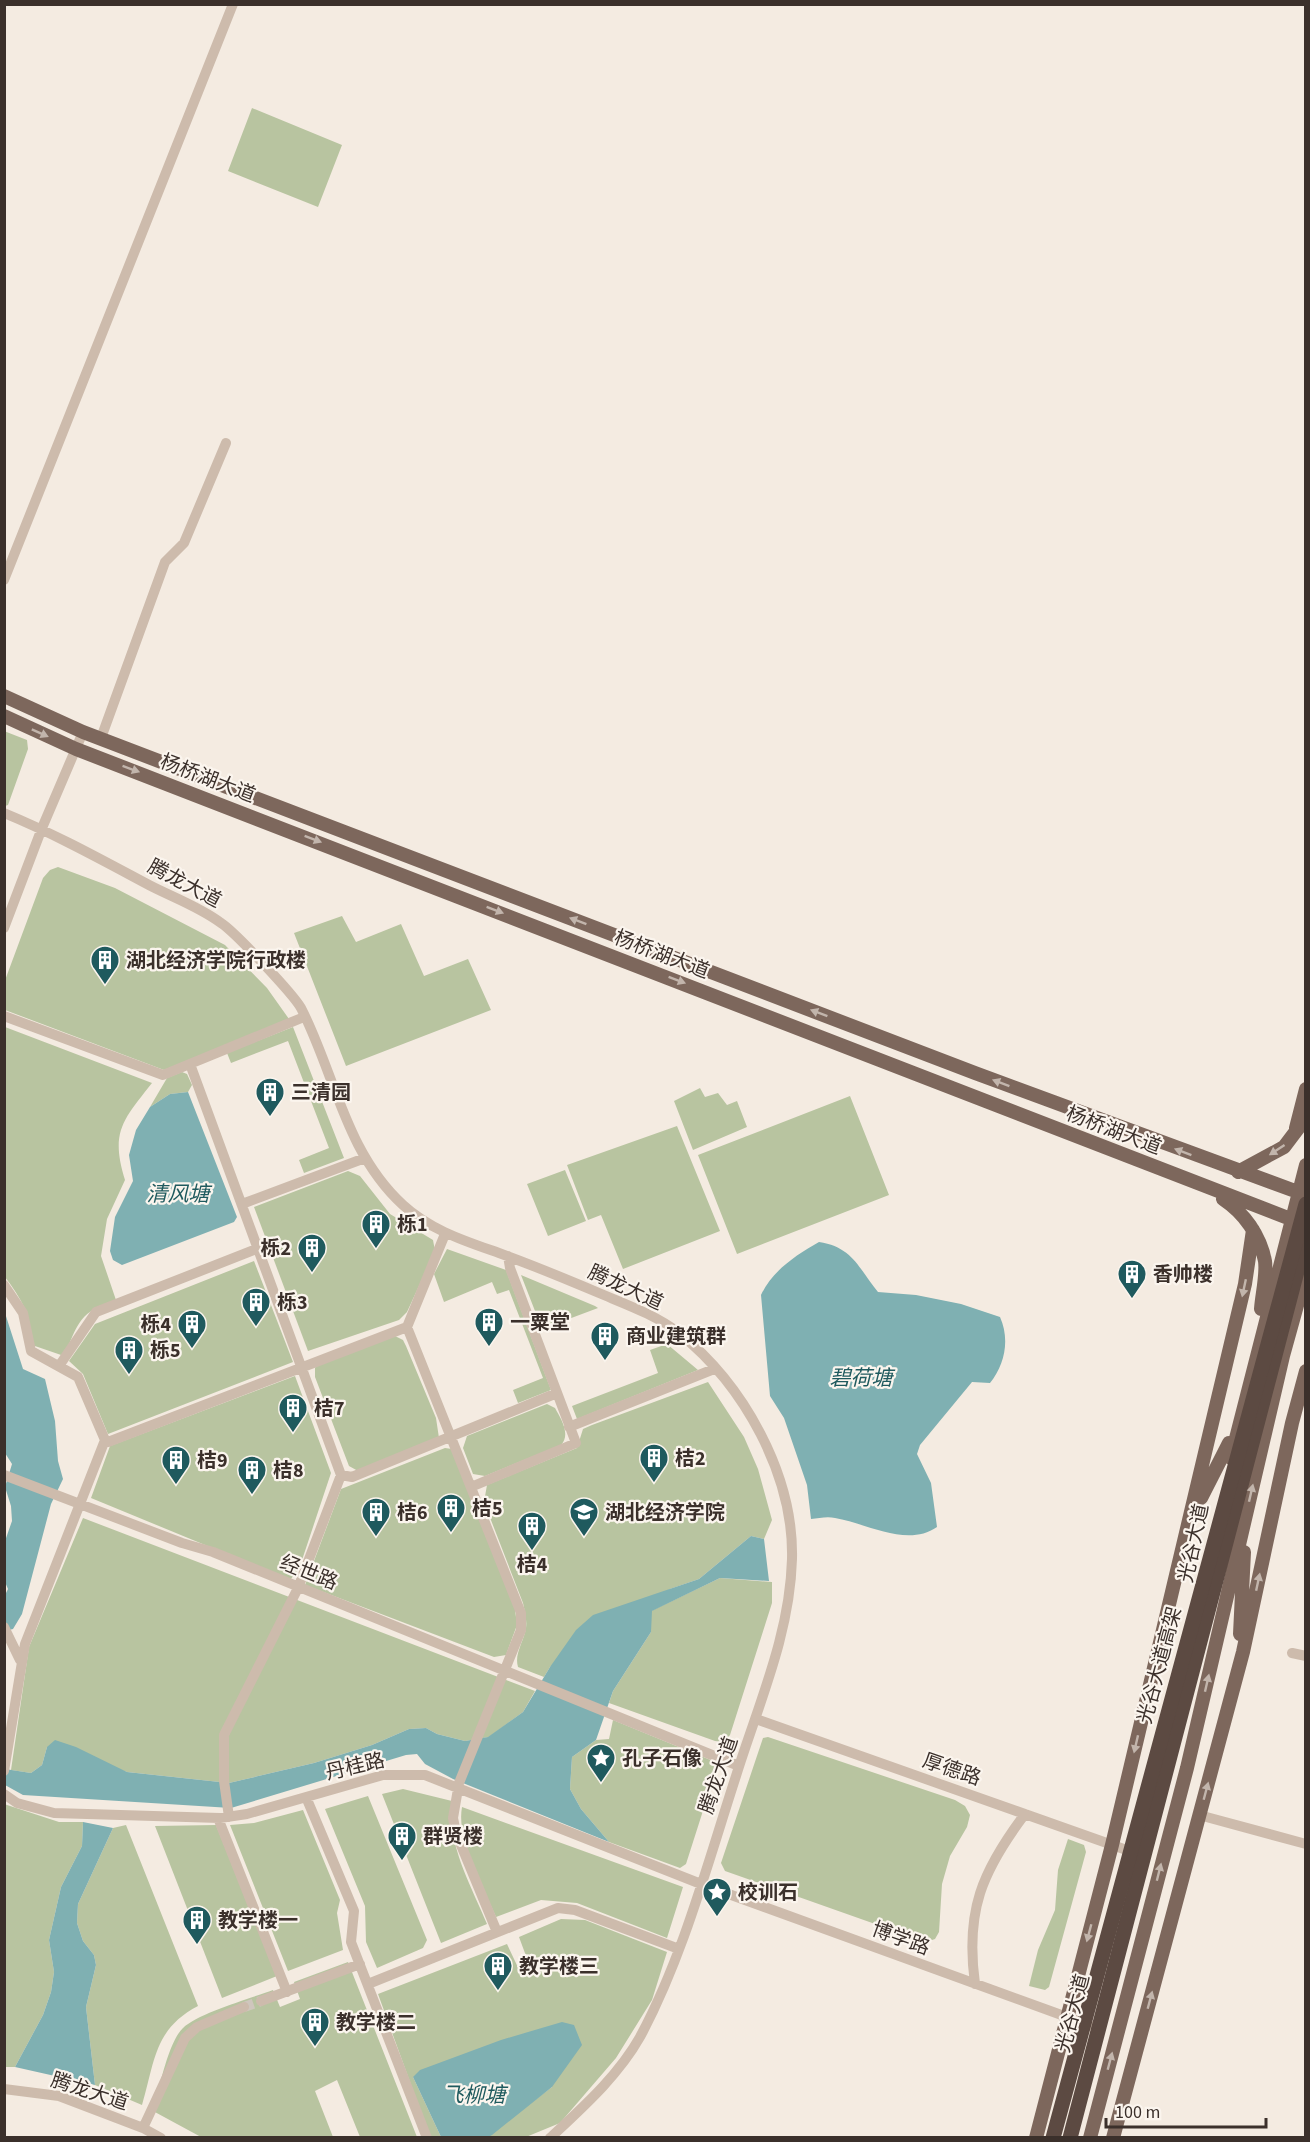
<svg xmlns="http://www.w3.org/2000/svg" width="1310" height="2142" viewBox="0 0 1310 2142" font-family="'Source Sans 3','Noto Sans SC',sans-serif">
	<rect width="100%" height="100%" fill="#f4ebe1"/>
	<path fill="#b8c4a0" d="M252,108L342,145L318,207L228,171Z
		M4,731L27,740L28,749L8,805L5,806Z
		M58,867L115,888L225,945L267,988L289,1019L164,1070L5,1010L4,983L43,878L50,870Z
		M342,916L356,942L401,924L424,976L468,959L491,1010L346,1066L294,933Z
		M5,1027L152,1083C123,1120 110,1132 125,1180L107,1219L101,1256L116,1300C79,1312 79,1322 64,1356L32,1345C32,1317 21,1298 5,1277Z
		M293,1027L344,1158L304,1173L299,1160L329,1148L288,1041L231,1063L227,1053Z
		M182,1072L187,1074L192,1085L188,1092L170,1094L150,1107L167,1078Z
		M700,1088L705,1097L718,1093L727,1105L737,1101L747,1127L693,1150L674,1101Z
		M850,1096L889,1195L737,1254L698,1155Z
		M677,1126L720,1231L623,1269L601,1215L588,1220L567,1165Z
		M565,1170L586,1221L548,1236L527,1184Z
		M348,1171L360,1176L390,1214L433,1240L435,1251L407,1312L399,1320L308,1351L254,1207Z
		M447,1249L506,1270L551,1390L518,1403L513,1390L543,1378L509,1290L497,1294L492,1282L444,1302L434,1274Z
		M254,1261L293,1362L108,1434L83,1374L69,1361L95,1324Z
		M521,1275L595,1306L598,1308L542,1329Z
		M395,1336L403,1340L406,1346L436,1418L439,1438L358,1471L349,1466L315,1377V1368L318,1363Z
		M667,1344L698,1370L577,1419L572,1406L658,1373L650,1350Z
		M295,1376L331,1473L299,1569L290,1580L91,1498L110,1446Z
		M708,1382L744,1437L758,1469L772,1520L764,1539L751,1536L699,1579L670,1589L550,1667L544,1677L518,1667C514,1654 524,1641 526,1628C527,1620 525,1612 523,1603L484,1502L487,1485L577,1448L583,1429L592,1425Z
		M547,1404L555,1408C561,1419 571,1434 561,1445L485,1476L473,1474L463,1448L467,1436Z
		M445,1448L452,1449L515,1609L517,1625L506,1655L494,1657L305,1585L341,1489Z
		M83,1518L535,1691L523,1712L489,1737L465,1741L437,1734L426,1728L409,1729L372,1745L314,1763L229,1783L127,1772L47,1747L42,1765L31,1773L11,1770L29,1647Z
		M720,1578L772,1582V1603L730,1735L724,1742L715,1741L609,1703L613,1691L651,1632V1611Z
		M613,1720L713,1761L716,1770L686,1864L680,1868L609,1842L581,1809L570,1789L572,1757L596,1740L609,1739Z
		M768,1737L955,1800L965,1806L970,1815L967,1827L950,1856L942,1884L939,1932L935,1939L926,1942L725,1871L721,1863L763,1738Z
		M403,1789L452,1801C447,1845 470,1883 487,1924L441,1943L382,1794Z
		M368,1796L427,1940L423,1948L377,1968L366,1942L365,1906L325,1809Z
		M4,1804L59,1822H83L82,1846L61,1887L49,1940L54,1972L51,1992L43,2015L15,2067H4Z
		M462,1807L683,1887L667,1938L577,1903L541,1900L496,1917C483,1886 456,1840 462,1807Z
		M303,1810L340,1900L337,1913L343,1950L288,1971L230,1825L254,1823Z
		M126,1825L198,2006C154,2029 155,2061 142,2105L95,2085L86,2007L96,1965L94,1955L83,1941L77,1923L78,1904L113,1828Z
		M216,1825L277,1976L222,1998L155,1826Z
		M1068,1839L1084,1845L1086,1852L1049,1987L1045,1990L1029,1986L1038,1950L1055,1910L1058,1870Z
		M561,1919L585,1920L667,1952L652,2000L616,2058L560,2123L526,2137H486L552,2087L413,2077L441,2137H430L378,1994L507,1944L522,1976L532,1972L519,1937Z
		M348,1962L417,2137H360L337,2080L315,2091L333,2137H201L153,2111C159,2090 168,2042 183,2028C198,2013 252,1998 273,1990L280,2007L300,1999L294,1982Z"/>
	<path fill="#7fb0b2" d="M188,1092L237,1217L234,1222L122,1265L113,1260L110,1251L115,1217L133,1181L129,1155L136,1130L150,1107L170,1094Z
		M819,1242C853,1247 859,1269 878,1292L916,1295L961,1304L1000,1317C1010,1339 1005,1365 990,1383L972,1382L920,1445L917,1454L931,1483L937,1527C907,1548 866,1523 835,1518C828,1516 819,1518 811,1519L807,1485L784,1418L770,1396L761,1295C772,1271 796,1255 819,1242Z
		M5,1313L23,1369L45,1379L55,1421L58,1461L63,1479L51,1504L22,1614L13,1629L5,1631L4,1597L8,1589L5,1582V1541L12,1521L11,1506L5,1487L12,1464L5,1453Z
		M751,1536L764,1539L769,1581L720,1578L652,1611L651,1632L613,1691L596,1740L572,1757L570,1789L581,1809L609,1842L453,1779L425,1764L417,1754L406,1755L231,1808L23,1795L5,1785V1769L31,1773L42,1765L47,1747L55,1740L76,1747L127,1772L229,1783L314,1763L372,1745L409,1729L426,1728L437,1734L465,1741L488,1737L523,1712L550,1667L576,1630L593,1615L699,1579Z
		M83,1822L113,1828L78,1904L77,1923L83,1941L94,1955L96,1965L86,2007L95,2085L15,2067L43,2015L51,1992L54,1972L49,1940L61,1887L82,1846Z
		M562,2022L574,2025L582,2045L552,2087L492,2135L486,2138L441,2137L413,2077L420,2070L501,2040Z"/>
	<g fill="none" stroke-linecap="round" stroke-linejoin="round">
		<path stroke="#cfc6bd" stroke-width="10" stroke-dasharray="10 5" stroke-linecap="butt" d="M244,2007L261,2001"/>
		<path stroke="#cdbbac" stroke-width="10" d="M4,580L233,4
			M101,738L165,562L184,543L226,443
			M4,813C55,834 102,860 149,885C172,897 200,907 221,923C235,932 293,994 301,1008C335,1074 345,1152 403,1205C430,1230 465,1241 499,1253C532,1265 566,1279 599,1293C625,1304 656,1315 679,1333C744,1385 794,1475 792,1559C790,1635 758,1705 736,1776C708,1862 683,1957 640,2037C618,2076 583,2107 550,2138
			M4,928L42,828L83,732
			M4,1016L163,1075L304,1017
			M190,1064L341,1475L298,1588L224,1735V1781L229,1817
			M242,1204L365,1158
			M4,1285L23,1313L31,1351L78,1377L105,1440L25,1644L4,1771
			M407,1327L521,1613V1630L459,1783L453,1818L456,1833L497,1932
			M59,1366L96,1312L259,1248
			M569,1427L714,1369
			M105,1440L108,1442L407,1327L445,1234
			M4,1475L182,1543L213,1552L739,1766
			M341,1475L352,1477L557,1393
			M471,1487L576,1443L510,1268L508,1256
			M4,1627L20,1660
			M1292,1653L1306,1656
			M756,1719L1135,1853
			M4,1794L17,1803L54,1813L220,1818L247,1814L383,1775H425L701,1884L1089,2025
			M306,1797L354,1911L351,1942L427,2138
			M1199,1815L1306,1844
			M218,1818L287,1992
			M368,1984L558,1908L575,1910L679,1949
			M975,1984C965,1911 982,1871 1025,1814
			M261,2001L360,1964
			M4,2089L59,2096L143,2128L161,2138
			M143,2128L185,2038L197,2027L244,2007"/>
		<path stroke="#7d675c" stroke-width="14" d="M4,696L83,732L975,1073L1306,1195
			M4,716L76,749L1306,1225
			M1296,1128L1306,1089
			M1238,1172L1284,1147L1306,1118
			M1223,1199C1244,1213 1260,1235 1265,1261C1267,1275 1262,1294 1261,1309
			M1231,1458L1306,1165
			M1201,1498L1229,1443
			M1240,1634L1244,1552
			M1036,2138L1112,1845L1245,1284L1253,1230
			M1090,2138L1187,1768L1283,1356L1306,1273
			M1113,2138L1243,1652L1292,1423L1306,1371"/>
		<path stroke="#5c4a42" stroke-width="15" d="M1070,2138L1306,1237"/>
		<path stroke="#5c4a42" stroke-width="15" d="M1053,2138L1306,1204"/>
	</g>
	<defs><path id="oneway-solid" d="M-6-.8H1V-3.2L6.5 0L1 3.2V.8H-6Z" transform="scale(1.5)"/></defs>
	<g fill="#c2b5ac">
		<use href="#oneway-solid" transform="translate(40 733) rotate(24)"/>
		<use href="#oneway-solid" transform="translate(131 769) rotate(20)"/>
		<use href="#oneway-solid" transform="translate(313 839) rotate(21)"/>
		<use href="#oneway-solid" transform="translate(495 910) rotate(21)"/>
		<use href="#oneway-solid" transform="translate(578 921) rotate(-159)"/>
		<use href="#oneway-solid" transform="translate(677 980) rotate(21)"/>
		<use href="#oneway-solid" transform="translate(819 1013) rotate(-159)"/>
		<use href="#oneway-solid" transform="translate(1001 1083) rotate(-159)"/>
		<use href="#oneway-solid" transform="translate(1277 1150) rotate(147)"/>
		<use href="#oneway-solid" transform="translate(1183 1152) rotate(-159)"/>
		<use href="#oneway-solid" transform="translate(1244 1288) rotate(102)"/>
		<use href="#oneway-solid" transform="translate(1251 1493) rotate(-77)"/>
		<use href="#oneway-solid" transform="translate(1258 1582) rotate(-78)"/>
		<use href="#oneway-solid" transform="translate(1207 1683) rotate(-77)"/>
		<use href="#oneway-solid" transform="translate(1136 1744) rotate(103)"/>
		<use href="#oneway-solid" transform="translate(1206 1791) rotate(-75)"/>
		<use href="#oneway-solid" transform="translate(1159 1872) rotate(-76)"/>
		<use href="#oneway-solid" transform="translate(1089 1933) rotate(105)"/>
		<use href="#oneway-solid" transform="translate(1150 2000) rotate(-75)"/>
		<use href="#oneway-solid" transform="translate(1110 2061) rotate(-75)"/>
	</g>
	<defs>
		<g id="building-pin" transform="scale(1.5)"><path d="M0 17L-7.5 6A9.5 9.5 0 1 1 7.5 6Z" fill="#1f5a5e" stroke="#fbf5ee"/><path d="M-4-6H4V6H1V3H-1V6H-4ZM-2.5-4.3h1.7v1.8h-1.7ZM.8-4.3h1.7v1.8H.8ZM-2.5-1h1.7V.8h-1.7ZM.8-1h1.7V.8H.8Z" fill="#fff"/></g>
		<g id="university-pin" transform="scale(1.5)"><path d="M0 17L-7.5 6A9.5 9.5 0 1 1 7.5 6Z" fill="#1f5a5e" stroke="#fbf5ee"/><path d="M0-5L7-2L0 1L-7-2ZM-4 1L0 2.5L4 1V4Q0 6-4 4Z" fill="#fff"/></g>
		<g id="sight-pin" transform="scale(1.5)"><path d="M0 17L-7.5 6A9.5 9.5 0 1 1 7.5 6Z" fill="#1f5a5e" stroke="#fbf5ee"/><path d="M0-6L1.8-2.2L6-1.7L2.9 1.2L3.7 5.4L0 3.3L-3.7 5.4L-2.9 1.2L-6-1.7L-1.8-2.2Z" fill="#fff"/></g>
	</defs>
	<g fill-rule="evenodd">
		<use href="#building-pin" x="105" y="960"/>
		<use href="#building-pin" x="270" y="1092"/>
		<use href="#building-pin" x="376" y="1224"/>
		<use href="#building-pin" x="312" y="1248"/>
		<use href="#building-pin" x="1132" y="1274"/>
		<use href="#building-pin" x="256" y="1302"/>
		<use href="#building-pin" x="489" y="1322"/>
		<use href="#building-pin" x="192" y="1324"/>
		<use href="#building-pin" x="605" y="1336"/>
		<use href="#building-pin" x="129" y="1350"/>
		<use href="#building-pin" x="293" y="1408"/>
		<use href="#building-pin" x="654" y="1458"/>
		<use href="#building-pin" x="176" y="1460"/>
		<use href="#building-pin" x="252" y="1470"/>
		<use href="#building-pin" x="451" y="1508"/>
		<use href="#building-pin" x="376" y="1512"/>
		<use href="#university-pin" x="584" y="1512"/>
		<use href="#building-pin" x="532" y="1526"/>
		<use href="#sight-pin" x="601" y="1758"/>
		<use href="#building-pin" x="402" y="1836"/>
		<use href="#sight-pin" x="717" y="1892"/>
		<use href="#building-pin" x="197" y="1920"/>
		<use href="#building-pin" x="498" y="1966"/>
		<use href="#building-pin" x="315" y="2022"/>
	</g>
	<g text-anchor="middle" stroke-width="4.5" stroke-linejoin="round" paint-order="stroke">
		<g font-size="20" fill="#3b302b" stroke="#fbf5ee">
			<text transform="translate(208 778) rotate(21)" y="7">杨桥湖大道</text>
			<text transform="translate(185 883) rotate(28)" y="7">腾龙大道</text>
			<text transform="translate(662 954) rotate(21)" y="7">杨桥湖大道</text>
			<text transform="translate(1114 1130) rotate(21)" y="7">杨桥湖大道</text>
			<text transform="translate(626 1287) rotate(25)" y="7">腾龙大道</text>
			<text transform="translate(1193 1543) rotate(-78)" y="7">光谷大道</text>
			<text transform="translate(309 1572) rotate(22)" y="7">经世路</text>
			<text transform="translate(1159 1665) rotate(-75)" y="7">光谷大道高架</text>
			<text transform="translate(355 1766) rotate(-13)" y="7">丹桂路</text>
			<text transform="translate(952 1769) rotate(19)" y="7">厚德路</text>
			<text transform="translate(718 1775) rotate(-71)" y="7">腾龙大道</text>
			<text transform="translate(901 1938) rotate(20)" y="7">博学路</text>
			<text transform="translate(1072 2013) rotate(-75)" y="7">光谷大道</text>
			<text transform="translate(90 2091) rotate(18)" y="7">腾龙大道</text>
		</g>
		<g font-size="20" font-weight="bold" fill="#3b302b" stroke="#fbf5ee" text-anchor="start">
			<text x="126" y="967">湖北经济学院行政楼</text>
			<text x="291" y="1099">三清园</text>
			<text x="397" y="1231">栎1</text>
			<text x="291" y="1255" text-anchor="end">栎2</text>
			<text x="1153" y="1281">香帅楼</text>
			<text x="277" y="1309">栎3</text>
			<text x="510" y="1329">一粟堂</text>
			<text x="171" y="1331" text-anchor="end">栎4</text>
			<text x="626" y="1343">商业建筑群</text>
			<text x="150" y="1357">栎5</text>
			<text x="314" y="1415">桔7</text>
			<text x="675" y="1465">桔2</text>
			<text x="197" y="1467">桔9</text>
			<text x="273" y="1477">桔8</text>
			<text x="472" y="1515">桔5</text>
			<text x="397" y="1519">桔6</text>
			<text x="605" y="1519">湖北经济学院</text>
			<text x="532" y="1571" text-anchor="middle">桔4</text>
			<text x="622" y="1765">孔子石像</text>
			<text x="423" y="1843">群贤楼</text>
			<text x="738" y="1899">校训石</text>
			<text x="218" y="1927">教学楼一</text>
			<text x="519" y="1973">教学楼三</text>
			<text x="336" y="2029">教学楼二</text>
		</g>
		<g font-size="21" font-style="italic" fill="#1f5a5e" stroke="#fbf5ee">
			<text x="178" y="1201">清风塘</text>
			<text x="861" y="1385">碧荷塘</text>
			<text x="474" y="2102">飞柳塘</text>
		</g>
	</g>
	<rect width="1310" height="2142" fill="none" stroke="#3b302b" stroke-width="12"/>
	<path d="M1106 2118v9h160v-9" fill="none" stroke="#3b302b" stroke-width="3"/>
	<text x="1115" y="2118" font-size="18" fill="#3b302b" stroke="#fbf5ee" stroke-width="4.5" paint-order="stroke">100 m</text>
</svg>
